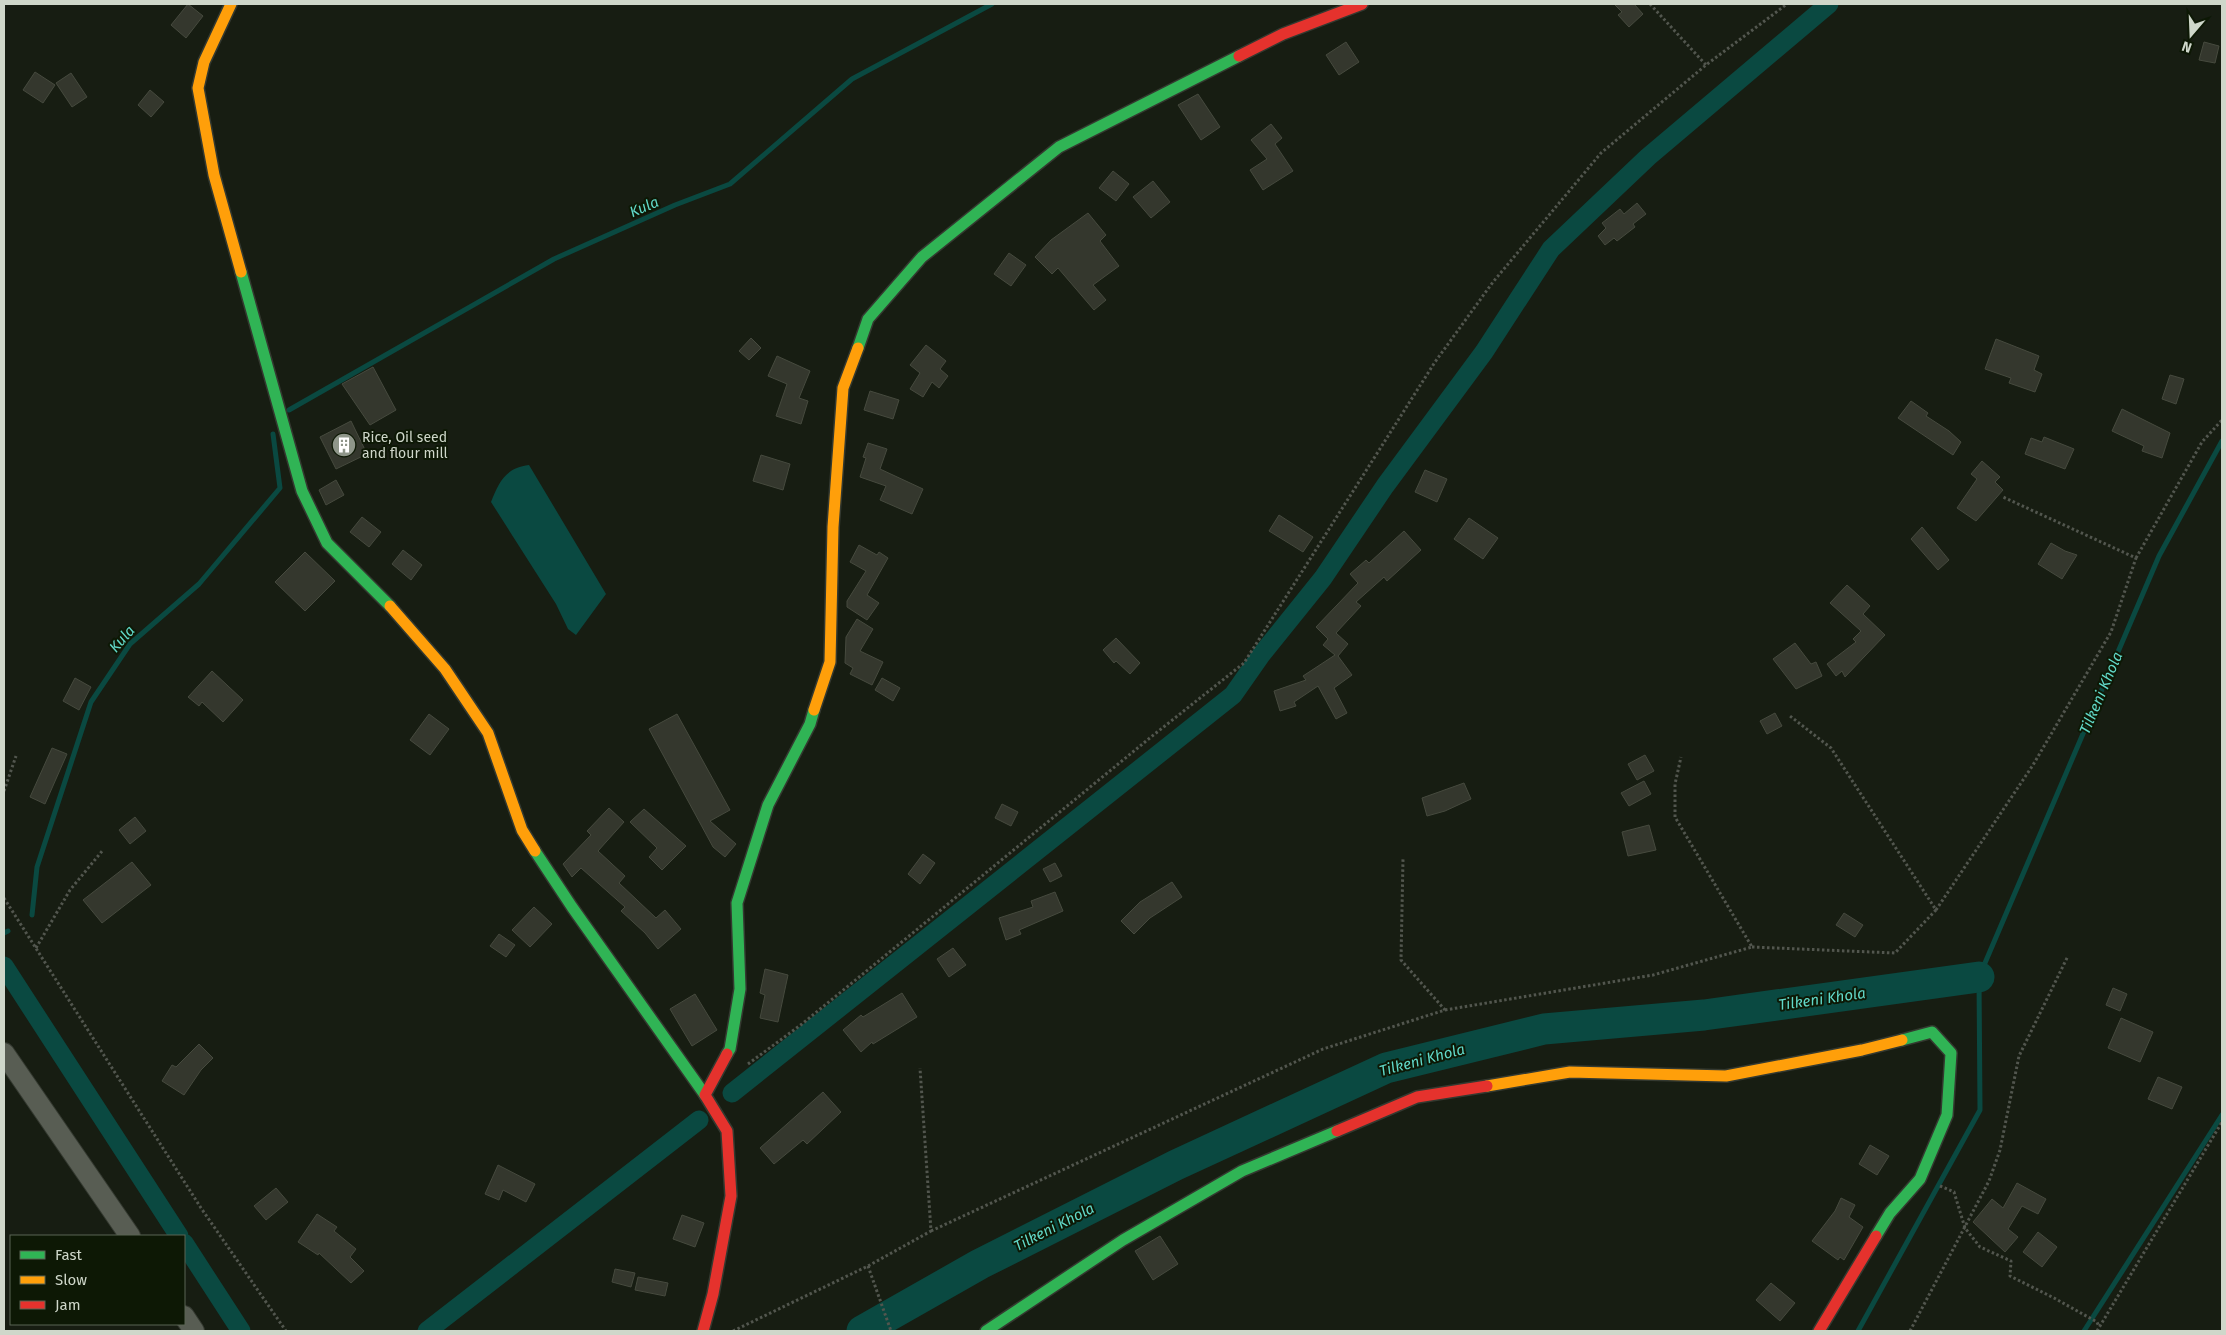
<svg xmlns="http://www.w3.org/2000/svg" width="2226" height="1335" viewBox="0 0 2226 1335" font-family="'Fira Sans',sans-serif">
	<rect width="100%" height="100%" fill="#171d12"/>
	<path fill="#0a4941" d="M529,465L606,594L576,635L568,629L556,604L491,502C499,482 505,468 529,465Z"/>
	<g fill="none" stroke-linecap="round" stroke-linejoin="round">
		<path stroke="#0a4941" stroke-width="5" d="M289,410L554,259L675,205L730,184L852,79L992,4
			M32,915L37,867L91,702L130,644L199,584L280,488L273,434
			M4,933L8,931
			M1858,1331L1980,1110L1979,977L2159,556L2222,441
			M2084,1331L2222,1115"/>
		<path stroke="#0a4941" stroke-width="19" d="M4,966L179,1236
			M732,1093L1233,695L1261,655L1323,578L1385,486L1484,352L1551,249L1648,157L1829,4
			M184,1243L241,1331
			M427,1331L699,1120"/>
		<path stroke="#0a4941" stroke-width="31" d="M862,1331L980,1264L1176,1165L1386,1068L1544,1029L1704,1015L1979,977"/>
	</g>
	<path fill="#34372d" stroke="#464a3e" d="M188,4L203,16L186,38L171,25Z
		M1614,4H1634L1643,14L1629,27L1618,15L1622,12Z
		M1346,42L1359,62L1339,75L1326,55Z
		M2204,42L2219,46L2215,63L2199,60Z
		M35,72L55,85L43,103L23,90Z
		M71,73L87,97L72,107L56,83Z
		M150,90L164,102L151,117L138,105Z
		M1198,94L1220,127L1201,140L1178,105Z
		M1271,124L1282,138L1275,144L1293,171L1263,190L1250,170L1267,159L1251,140Z
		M1113,171L1129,184L1116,201L1099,188Z
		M1153,181L1170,202L1151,218L1133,197Z
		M1637,203L1646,214L1633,224L1635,227L1617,241L1614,238L1605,245L1598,236L1606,228L1602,223L1620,209L1624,214Z
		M1088,213L1106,235L1100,241L1119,266L1093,285L1106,300L1094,310L1058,268L1052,274L1035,257L1051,240Z
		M1009,253L1026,265L1011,286L994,274Z
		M751,338L761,348L749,360L739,351Z
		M1996,339L2039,356L2034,370L2042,374L2035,392L2009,383L2011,378L1985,369Z
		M926,345L946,361L940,369L948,376L939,388L932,382L923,397L910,389L920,373L910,365Z
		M777,356L810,371L799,398L808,401L801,424L776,416L787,384L768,376Z
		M373,367L396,410L370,425L342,384Z
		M2170,375L2184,379L2176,404L2162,399Z
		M870,391L899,400L893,419L864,410Z
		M1911,401L1928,413L1926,416L1949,431L1961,442L1953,455L1898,418Z
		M2122,409L2170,433L2162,458L2142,451L2144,446L2112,431Z
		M351,421L367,454L336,469L320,437Z
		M2044,437L2074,449L2065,469L2025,454L2031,438L2042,442Z
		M868,443L887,449L880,469L923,489L912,514L880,500L886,486L860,477L866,458L863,457Z
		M761,455L790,464L783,490L753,481Z
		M1982,461L2000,477L1995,482L2003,490L1976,521L1957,508L1977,479L1971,474Z
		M1425,470L1447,479L1437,502L1415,492Z
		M336,480L344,495L326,505L319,490Z
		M1279,515L1313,537L1303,552L1269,531Z
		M362,517L381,532L369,547L350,532Z
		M1469,518L1498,538L1483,559L1454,539Z
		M1922,527L1949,560L1938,570L1911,539Z
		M1404,531L1421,550L1387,581L1384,577L1356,602L1361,606L1336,633L1348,644L1338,656L1352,675L1334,688L1347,713L1336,719L1318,686L1294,702L1296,706L1280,711L1274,691L1306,680L1303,676L1335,655L1323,645L1328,639L1316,627L1358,583L1350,574L1366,560L1369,563Z
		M2051,543L2065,551L2077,555L2062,579L2038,564Z
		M859,545L877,555L879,552L888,558L867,595L879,603L867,620L847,607V601L866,571L850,562Z
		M403,550L422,565L411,580L392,564Z
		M305,552L335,581L305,611L275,582Z
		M1847,585L1870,606L1863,614L1885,635L1845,677L1842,671L1836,676L1827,664L1856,642L1853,639L1861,631L1830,603Z
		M857,619L873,629L860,651L883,662L872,685L850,674L853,668L845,663L846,637Z
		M1116,638L1140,663L1130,674L1116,661L1114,663L1103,650Z
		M1795,643L1811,664L1816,662L1822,676L1796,689L1773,659Z
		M212,671L243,700L223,722L202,702L199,706L188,697Z
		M75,678L91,687L79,710L63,701Z
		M882,678L900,688L893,701L875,690Z
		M1775,713L1782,726L1767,734L1760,721Z
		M429,714L449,729L430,755L410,740Z
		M677,714L730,810L710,821L736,844L725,857L713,847L649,729Z
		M52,748L67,754L45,804L30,797Z
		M1645,755L1654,771L1637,780L1628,764Z
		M1644,781L1651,794L1629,806L1621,793Z
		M1464,783L1471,799L1445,811L1427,816L1422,798Z
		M1002,804L1018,812L1011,826L995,818Z
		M609,808L624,822L598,851L625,876L619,883L656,918L665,910L681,929L658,949L645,933L621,911L625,907L581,868L572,877L563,864L591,835L587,831Z
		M644,809L686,846L662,870L649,857L657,848L630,822Z
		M135,817L146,831L130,844L119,830Z
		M1649,825L1656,850L1628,856L1622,832Z
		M923,854L935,863L920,884L908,874Z
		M132,862L151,885L102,923L83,900Z
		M1055,863L1062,876L1050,882L1043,869Z
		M1172,882L1182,897L1150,918L1134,934L1121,921L1140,902Z
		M1055,892L1063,911L1019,930L1021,934L1006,940L999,918L1033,907L1031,901Z
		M534,907L552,924L530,947L512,930Z
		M1844,913L1863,925L1855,937L1836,925Z
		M499,934L515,945L506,957L490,946Z
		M953,948L966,965L949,977L937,959Z
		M765,969L788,975L778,1022L760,1018L765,995L760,993Z
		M2113,988L2127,994L2120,1011L2106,1005Z
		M902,993L917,1017L873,1044L872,1042L861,1052L843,1030L861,1015L863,1017Z
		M695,994L717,1030L692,1046L670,1009Z
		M2121,1018L2153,1032L2140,1062L2108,1048Z
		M199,1044L213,1058L201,1070L184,1095L162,1081L172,1065L176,1067Z
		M2158,1077L2182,1087L2172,1109L2148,1099Z
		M823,1092L841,1112L807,1144L803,1140L774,1164L760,1148Z
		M1870,1145L1889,1156L1877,1175L1859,1164Z
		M498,1165L535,1184L526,1202L503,1190L499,1200L485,1194Z
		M2017,1183L2046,1199L2038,1214L2022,1206L2008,1229L2018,1237L2005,1252L1973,1222L1992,1199L2003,1208Z
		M276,1188L288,1202L266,1220L254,1206Z
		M1841,1198L1855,1205L1849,1217L1863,1227L1844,1260L1840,1257L1838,1260L1812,1241L1835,1211Z
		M317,1214L337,1227L334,1231L356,1249L350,1257L364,1271L351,1283L319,1253L318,1255L298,1242Z
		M682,1215L704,1223L695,1247L673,1239Z
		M2038,1232L2057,1247L2042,1267L2023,1252Z
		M1160,1236L1178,1264L1153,1280L1135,1251Z
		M615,1269L635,1273L631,1287L612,1282Z
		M638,1277L668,1283L665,1296L635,1290Z
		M1771,1283L1795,1303L1780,1321L1756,1300Z"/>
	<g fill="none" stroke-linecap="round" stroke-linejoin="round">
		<g stroke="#343930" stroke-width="22">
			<path id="street" d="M4,1053L130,1236
				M184,1316L194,1331"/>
		</g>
		<g stroke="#343930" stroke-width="14">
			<path id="fast" d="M241,272L302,491L327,543L390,606
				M858,348L868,319L922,257L1059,147L1239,56
				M535,851L572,907L705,1095
				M727,1054L730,1049L740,989L737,903L768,805L810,724L814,710
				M1876,1236L1890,1213L1920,1179L1947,1115L1951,1053L1932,1032L1902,1040
				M986,1331L1123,1240L1242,1171L1337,1131"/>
		</g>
		<g stroke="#343930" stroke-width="14">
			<path id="slow" d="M231,4L204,62L198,88L214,175L241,272
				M390,606L445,669L488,733L522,830L535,851
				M814,710L830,662L833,527L843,388L858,348
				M1487,1086L1570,1072L1726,1076L1862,1050L1902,1040"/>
		</g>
		<g stroke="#343930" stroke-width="14">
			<path id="jam" d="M1239,56L1283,34L1362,4
				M1337,1131L1417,1097L1487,1086
				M703,1331L713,1294L731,1196L727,1131L705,1095L727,1054
				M1819,1331L1876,1236"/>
		</g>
		<path stroke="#52564e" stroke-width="3" stroke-dasharray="2.5 2.5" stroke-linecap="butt" d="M1650,4L1706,65
			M2136,558L2202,442L2222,420
			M4,791L16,756
			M4,898L201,1208L286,1331
			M1936,910L2033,765L2111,632L2136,558L2003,497
			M1752,947L1895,953L1936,910L1831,748L1790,716
			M36,948L70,890L103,850
			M1445,1010L1653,975L1752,947L1675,817V784L1681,757
			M748,1064L802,1024L1151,737L1244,663L1435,362L1493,282L1601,153L1706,65L1787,4
			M1940,1186L1954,1192L1965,1228L1980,1247L2011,1261L2010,1276L2054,1298L2097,1322L2099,1327
			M931,1231L1323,1049L1445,1010L1401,960L1403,859
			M868,1266L891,1331
			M733,1331L868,1266L931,1231L920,1068
			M1910,1331L1989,1181L2000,1150L2019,1056L2068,956
			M2097,1331L2222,1122"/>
		<use href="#street" stroke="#585d53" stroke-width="20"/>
		<use href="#fast" stroke="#30b455" stroke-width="11"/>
		<use href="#slow" stroke="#ff9f0a" stroke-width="11"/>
		<use href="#jam" stroke="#e5322d" stroke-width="11"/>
	</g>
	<defs>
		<g id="building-disc" transform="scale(1.25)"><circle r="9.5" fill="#8f968a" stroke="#0d1805"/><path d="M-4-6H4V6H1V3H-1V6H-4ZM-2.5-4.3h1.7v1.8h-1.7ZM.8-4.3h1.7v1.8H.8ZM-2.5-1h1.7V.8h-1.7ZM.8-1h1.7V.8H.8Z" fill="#fff"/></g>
	</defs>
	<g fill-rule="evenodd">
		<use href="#building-disc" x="344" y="445"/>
	</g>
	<g text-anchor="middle" stroke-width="4" stroke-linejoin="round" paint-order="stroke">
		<g font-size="14" fill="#cfd7ca" stroke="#0d1805" text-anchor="start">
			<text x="362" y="442">Rice, Oil seed<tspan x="362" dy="16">and flour mill</tspan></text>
		</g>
		<g font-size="15" font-style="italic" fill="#61d8c8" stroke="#0d1805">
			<text transform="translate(644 207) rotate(-23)" y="5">Kula</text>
			<text transform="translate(122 639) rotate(-49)" y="5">Kula</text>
			<text transform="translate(2101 693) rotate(-67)" y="5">Tilkeni Khola</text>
			<text transform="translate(1822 999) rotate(-8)" y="5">Tilkeni Khola</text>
			<text transform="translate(1422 1060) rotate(-15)" y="5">Tilkeni Khola</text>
			<text transform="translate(1054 1227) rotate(-27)" y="5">Tilkeni Khola</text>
		</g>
	</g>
	<rect width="2226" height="1335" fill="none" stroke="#cfd7ca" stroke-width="10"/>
	<rect x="10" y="1235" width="175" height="90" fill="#0d1805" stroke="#5b6454"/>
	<rect x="20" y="1251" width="25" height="8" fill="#30b455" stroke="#5b6454"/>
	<text x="55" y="1260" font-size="15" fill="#cfd7ca">Fast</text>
	<rect x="20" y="1276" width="25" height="8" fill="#ff9f0a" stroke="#5b6454"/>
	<text x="55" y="1285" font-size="15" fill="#cfd7ca">Slow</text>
	<rect x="20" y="1301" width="25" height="8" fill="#e5322d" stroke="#5b6454"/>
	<text x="55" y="1310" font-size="15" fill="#cfd7ca">Jam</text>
	<g transform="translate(2191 35) rotate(199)" stroke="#0d1805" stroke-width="4" paint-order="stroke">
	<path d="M0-4L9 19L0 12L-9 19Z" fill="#cfd7ca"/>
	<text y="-8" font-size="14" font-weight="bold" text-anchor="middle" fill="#cfd7ca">N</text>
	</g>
</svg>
